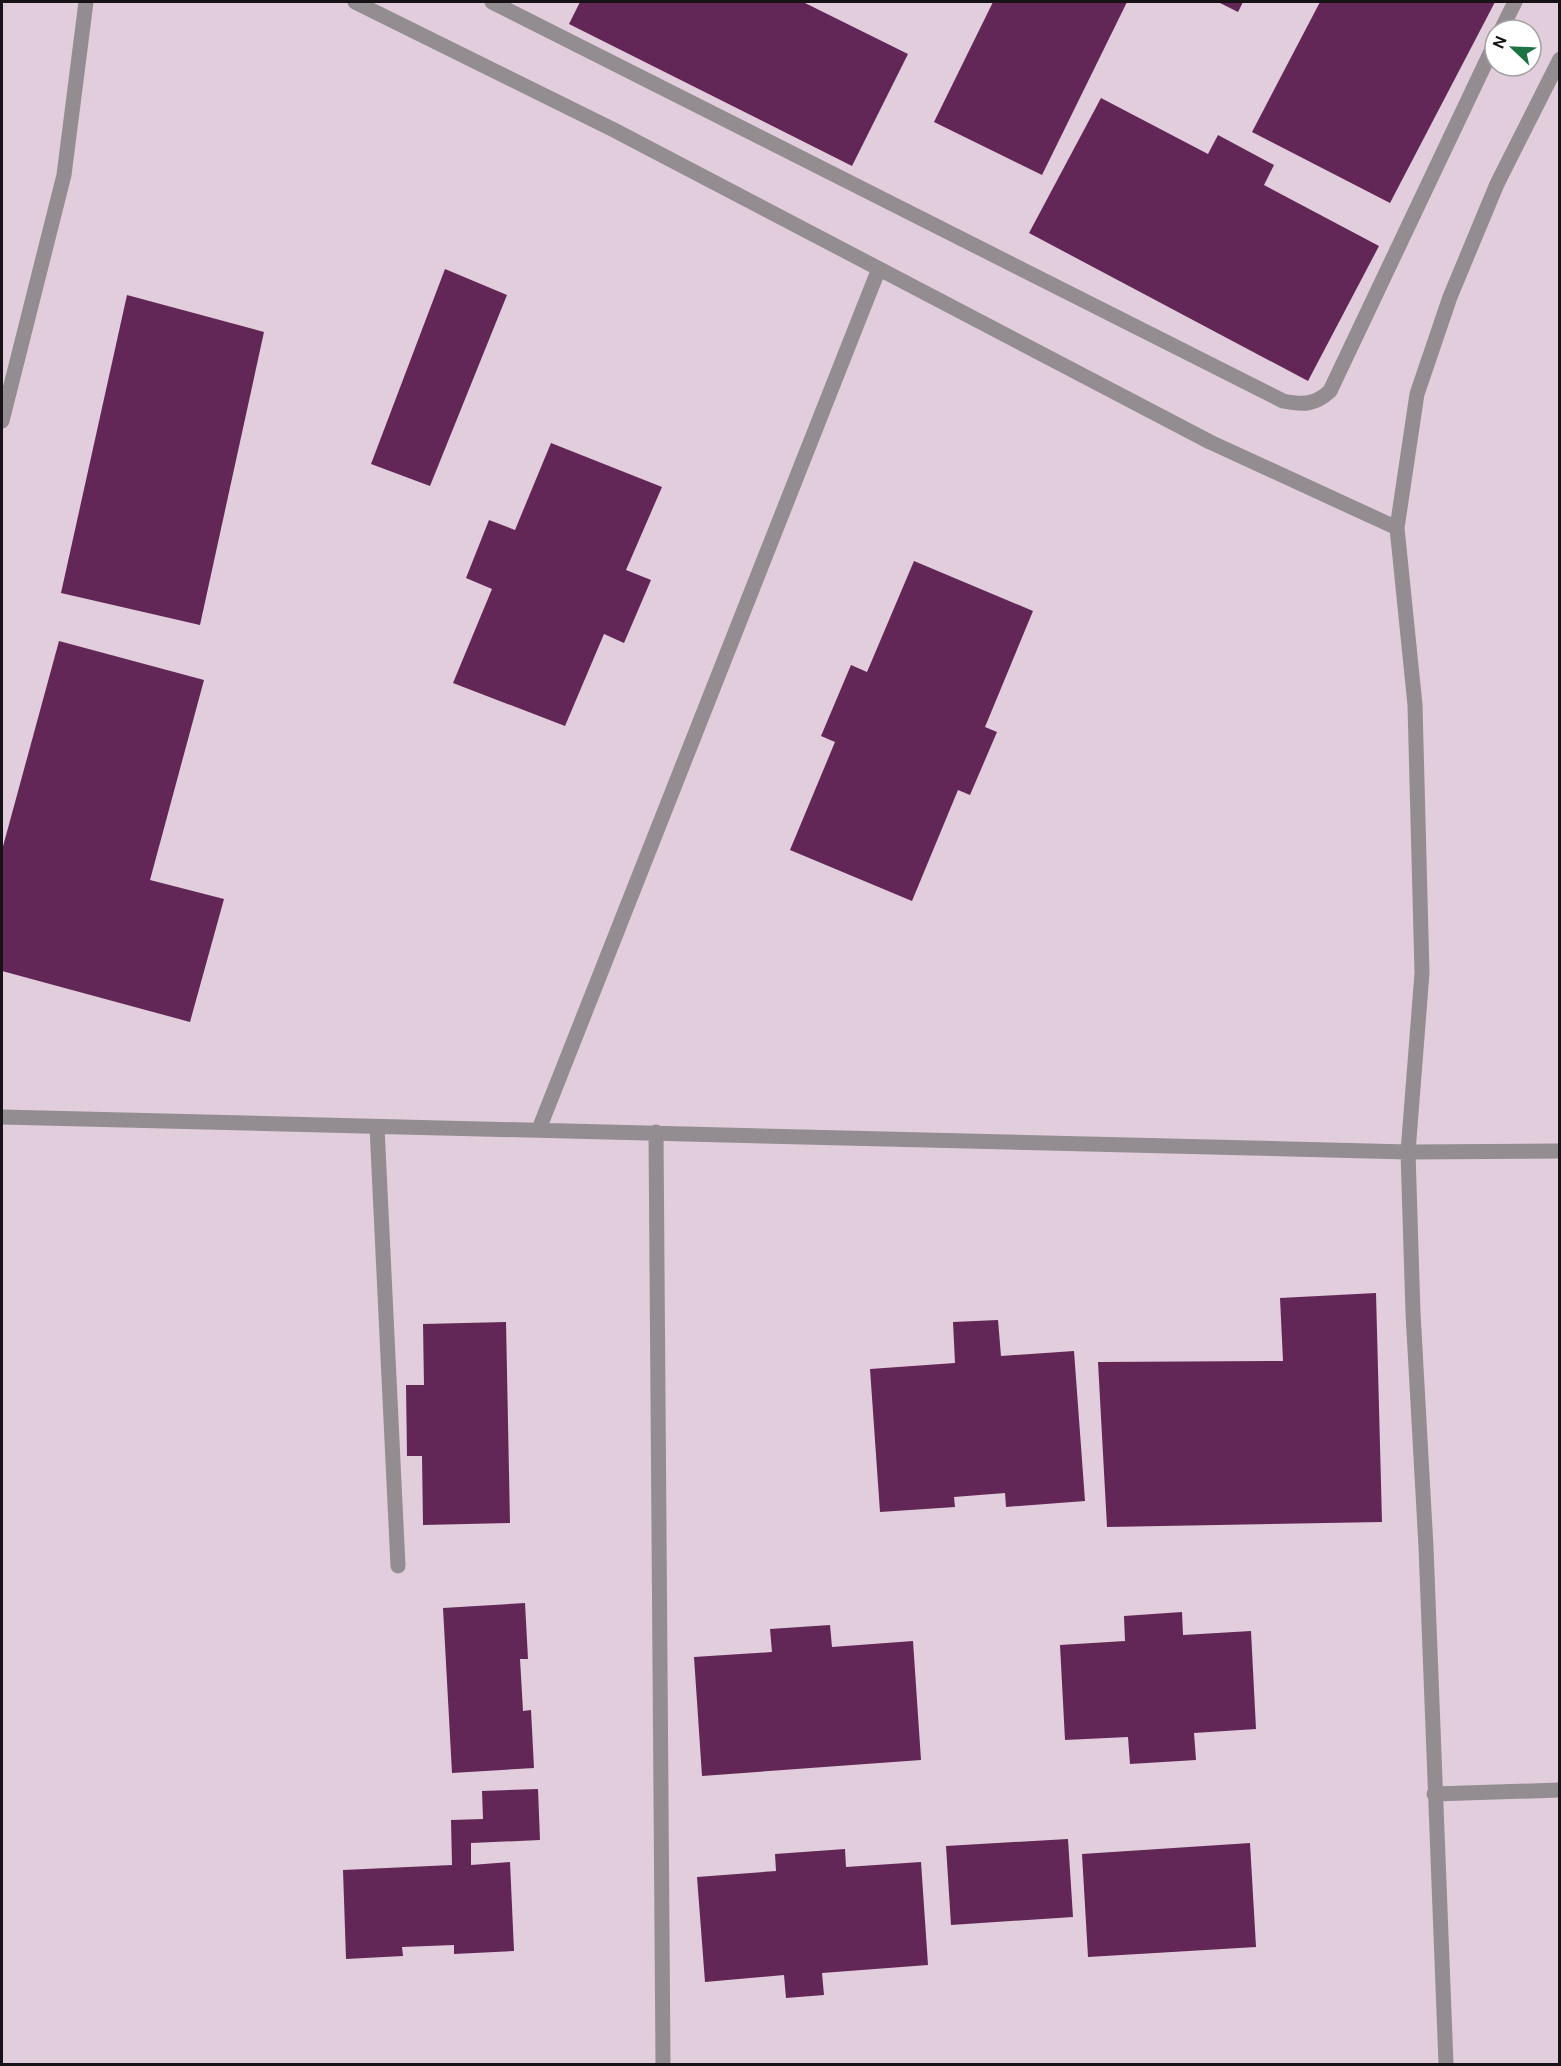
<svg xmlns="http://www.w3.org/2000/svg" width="1561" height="2066" viewBox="0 0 1561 2066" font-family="'DM Sans',sans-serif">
	<rect width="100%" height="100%" fill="#e8dae4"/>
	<path fill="#e2cddc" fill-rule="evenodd" d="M2,2H1559V2064H2ZM1495,30H1531V66H1495Z"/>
	<path fill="#622757" d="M580,2H803L908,54L852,166L569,24Z
		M993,2H1127L1042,175L934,122Z
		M1218,2H1243L1238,12Z
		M1320,2H1495L1390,203L1252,132Z
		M1101,98L1208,154L1218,135L1274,165L1264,185L1379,246L1308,381L1029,233Z
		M445,269L507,295L430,486L371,464Z
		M127,295L264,332L200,625L61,593Z
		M551,443L662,487L626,570L651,580L624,643L604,634L565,726L453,683L492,589L466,578L489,520L515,530Z
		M914,561L1033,611L985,727L997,732L970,795L958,790L912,901L790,850L835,742L821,736L851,665L867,672Z
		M59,641L204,680L150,880L224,899L190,1022L2,971V850Z
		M1376,1293L1382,1522L1107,1527L1098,1362L1283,1361L1280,1298Z
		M998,1320L1001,1356L1074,1351L1085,1501L1006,1507L1005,1493L954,1497L955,1507L880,1512L870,1369L955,1363L953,1322Z
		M506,1322L510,1523L423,1525L422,1456H407L406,1385H424L423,1324Z
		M525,1603L528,1659H520L523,1711L531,1710L534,1768L452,1773L443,1608Z
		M1182,1612L1183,1635L1251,1631L1256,1729L1194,1733L1196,1760L1130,1764L1128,1737L1065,1740L1060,1645L1125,1641L1124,1616Z
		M830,1625L832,1647L913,1641L921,1760L702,1776L694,1657L772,1652L770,1629Z
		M538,1789L540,1840L471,1843V1865L510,1862L514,1951L454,1954V1945L402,1947L403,1956L346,1959L343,1870L452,1865L451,1820L483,1819L482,1791Z
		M1068,1839L1073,1917L951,1925L946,1846Z
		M1250,1843L1256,1947L1088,1957L1082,1854Z
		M845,1849L846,1867L921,1862L928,1965L822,1973L824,1995L786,1998L784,1975L705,1982L697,1877L776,1871L775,1854Z"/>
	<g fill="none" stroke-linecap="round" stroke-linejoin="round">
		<path stroke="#938d92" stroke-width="15" d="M355,2L614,130L1210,442L1397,528
			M492,2L1283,401C1303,405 1315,405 1330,391L1495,43
			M1501,30L1515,2
			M2,421L64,175L86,2
			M2,1117L1408,1152L1560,1151
			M377,1127L398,1566
			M539,1129L878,271
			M656,1132L663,2064
			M1434,1794L1560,1790
			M1446,2064L1426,1547L1413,1313L1408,1152L1422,973L1415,705L1397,528L1417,394L1450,297L1497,184L1560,59"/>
	</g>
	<rect width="1561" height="2066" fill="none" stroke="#161215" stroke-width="6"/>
	<g transform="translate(1513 48) rotate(293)"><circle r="28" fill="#ffffff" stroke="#a2a0a1" stroke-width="1.5"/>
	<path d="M0-4.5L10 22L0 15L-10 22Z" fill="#1e7345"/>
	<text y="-9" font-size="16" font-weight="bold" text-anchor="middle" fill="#161215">N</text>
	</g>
</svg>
